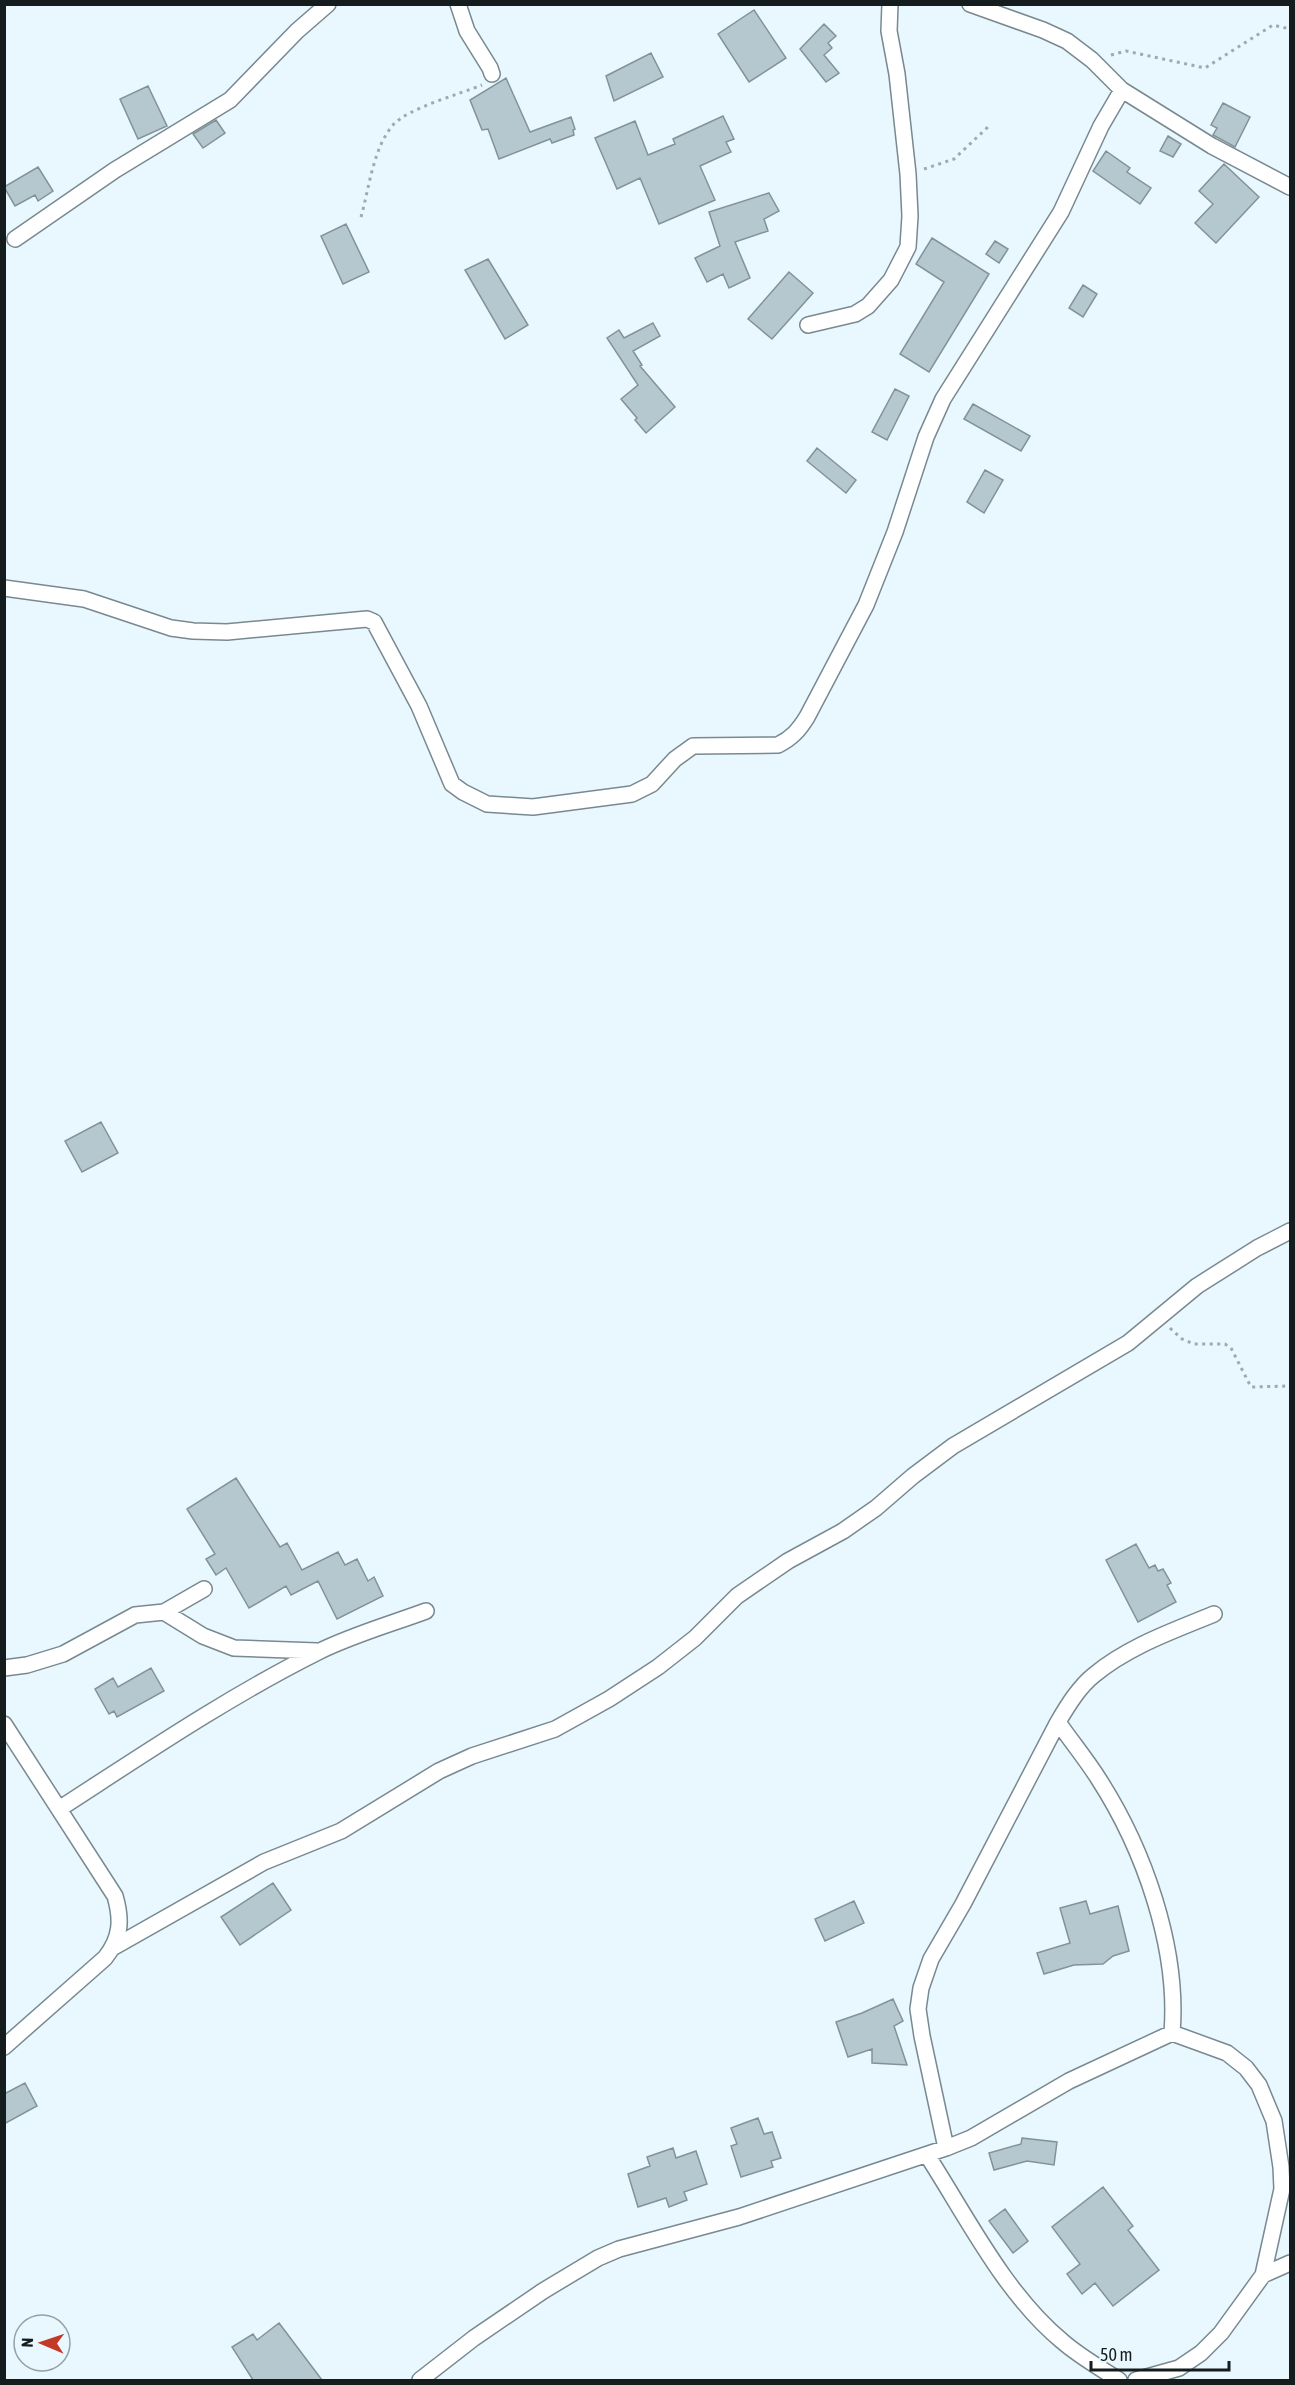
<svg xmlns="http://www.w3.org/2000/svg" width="1295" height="2385" viewBox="0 0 1295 2385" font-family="'Asap Condensed',sans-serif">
	<rect width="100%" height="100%" fill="#e9f8fe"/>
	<path fill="#b6c8cf" stroke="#819399" stroke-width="1.5" d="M754,10L786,58L749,82L718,34Z
		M824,24L836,36L828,43L832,48L824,55L839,73L826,82L800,49Z
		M651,53L663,77L614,101L606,76Z
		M506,78L530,132L571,117L575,129L573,130L574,135L552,143L550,139L499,159L488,129L482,130L470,100Z
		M148,86L167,126L138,139L120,99Z
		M1223,103L1250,117L1235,147L1213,135L1217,128L1211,125Z
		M723,116L734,139L726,142L731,152L700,166L715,200L659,224L640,178L617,189L595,138L635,121L648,155L675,144L673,139Z
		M216,120L225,133L203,148L193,134Z
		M1168,136L1181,144L1173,157L1160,151Z
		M1106,151L1130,168L1127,172L1151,188L1140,204L1093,171Z
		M1224,164L1259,197L1216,243L1195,223L1213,204L1199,191Z
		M38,167L53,191L38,201L35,195L15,206L4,187Z
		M769,193L779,211L764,219L768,231L735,242L750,278L729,288L723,274L707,282L695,258L720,246L709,212Z
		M346,224L369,272L343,284L321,236Z
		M932,238L989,274L929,372L900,354L944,282L916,264Z
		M995,241L1008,249L999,263L986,254Z
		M488,259L528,325L505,339L465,270Z
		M789,272L813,293L772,339L748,319Z
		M1083,285L1097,294L1083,317L1069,308Z
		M653,323L660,336L633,351L642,365L640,366L675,407L646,433L635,420L637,418L621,399L638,385L607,338L619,330L624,338Z
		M895,389L909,396L887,440L872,432Z
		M973,404L1030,436L1021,451L964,419Z
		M817,448L856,480L846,493L807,461Z
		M985,470L1003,480L984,513L967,502Z
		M101,1122L118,1153L82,1172L65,1141Z
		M236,1478L280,1547L287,1543L302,1570L338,1552L345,1565L357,1559L368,1581L374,1577L383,1596L337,1619L318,1581L291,1595L286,1586L249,1608L226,1568L216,1575L206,1559L215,1554L187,1509Z
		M1136,1544L1149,1568L1155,1565L1158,1571L1163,1569L1171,1583L1167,1585L1176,1602L1138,1622L1106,1560Z
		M151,1668L164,1691L117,1717L114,1711L109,1714L95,1689L113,1678L118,1687Z
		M273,1883L291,1910L240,1945L221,1917Z
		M854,1901L864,1923L825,1941L815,1919Z
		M1086,1901L1090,1914L1118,1906L1129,1951L1113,1956L1103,1964L1074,1965L1044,1974L1037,1953L1070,1943L1060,1908Z
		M893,1999L903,2021L894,2026L907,2065L872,2063V2049L848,2057L836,2022L862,2013Z
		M25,2083L37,2106L4,2124V2094Z
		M758,2118L764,2134L772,2132L781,2158L771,2161L773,2167L741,2177L731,2146L737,2144L731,2128Z
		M1022,2138L1057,2142L1054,2165L1027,2161L994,2170L989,2153L1021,2144Z
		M673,2148L676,2158L696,2151L707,2184L684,2192L687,2200L669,2207L666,2198L638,2207L628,2174L650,2166L647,2157Z
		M1103,2187L1133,2226L1128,2230L1159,2270L1113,2306L1095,2283L1082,2294L1067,2274L1080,2264L1052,2227Z
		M1005,2209L1028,2241L1013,2253L989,2221Z
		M279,2323L322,2380H253L232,2347L253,2334L257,2340Z"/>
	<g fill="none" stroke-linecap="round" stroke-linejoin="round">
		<g stroke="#788990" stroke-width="18">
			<path id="minor" d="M458,4L467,31L490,68L492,74
				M970,4L1043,30L1067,41L1092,60L1122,90L1212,146L1290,187
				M15,239L115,170L230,100L297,31L328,4
				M808,325L855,314L868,306L891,280L908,247L910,216L908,174L897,74L889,31L890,4
				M4,588L84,599L171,628L193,631L227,632L367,619L374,622L419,706L452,784L463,792L487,804L533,807L632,794L652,784L675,759L693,746L778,745C792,738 799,730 807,717L866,605L895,532L926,437L943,399L1061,212L1101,126L1122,90
				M164,1612L203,1636L234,1648L317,1651
				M4,1668L27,1665L63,1654L135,1615L164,1612L204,1589
				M4,1724L115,1896C122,1920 121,1938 105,1958L4,2047
				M59,1809C144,1754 228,1697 318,1652C352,1635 391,1624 426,1611
				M114,1947L264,1862L341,1831L439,1771L472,1756L555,1729L609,1699L658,1667L695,1638L737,1596L788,1561L843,1531L876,1508L913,1476L953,1446L1128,1343L1197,1286L1257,1248L1290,1231
				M1172,2033C1179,1948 1144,1849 1098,1778C1086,1759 1071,1741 1058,1722C1068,1705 1079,1687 1094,1675C1129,1646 1173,1631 1214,1614
				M946,2148L922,2036L918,2009L921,1988L931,1959L963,1904L1058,1722
				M927,2155C967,2217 1005,2294 1062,2341C1079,2356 1100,2368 1119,2380
				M1263,2275L1290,2263
				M420,2380L474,2338L543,2291L598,2258L619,2249L739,2217L946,2148L971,2138L1069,2081L1172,2033L1227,2053L1246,2068L1259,2085L1274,2121L1281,2167L1282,2189L1263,2275L1221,2333L1201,2353L1179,2368L1136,2380"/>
		</g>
		<path stroke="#9eaaaf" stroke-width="3" stroke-dasharray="3 4.5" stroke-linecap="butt" d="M1111,55L1126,51L1205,68L1273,25L1290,29
			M924,169L954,159L989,126
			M361,217C369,189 373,148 393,125C408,108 460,94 482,85
			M1170,1328L1182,1339L1194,1344H1225L1231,1348L1251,1387L1290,1386"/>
		<use href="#minor" stroke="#fff" stroke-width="15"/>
	</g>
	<rect width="1295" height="2385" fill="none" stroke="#151c1e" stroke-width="12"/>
	<g transform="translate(42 2343) rotate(272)"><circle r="28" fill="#e9f8fe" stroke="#94a0a4" stroke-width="1.5"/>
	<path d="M0-4.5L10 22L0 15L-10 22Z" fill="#c43827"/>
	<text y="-9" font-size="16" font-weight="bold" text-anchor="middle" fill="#151c1e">N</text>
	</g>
	<path d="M1091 2361v9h138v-9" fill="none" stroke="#151c1e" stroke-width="3"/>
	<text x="1100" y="2361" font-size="18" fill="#151c1e" stroke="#e9f8fe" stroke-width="4.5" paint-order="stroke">50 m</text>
</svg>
